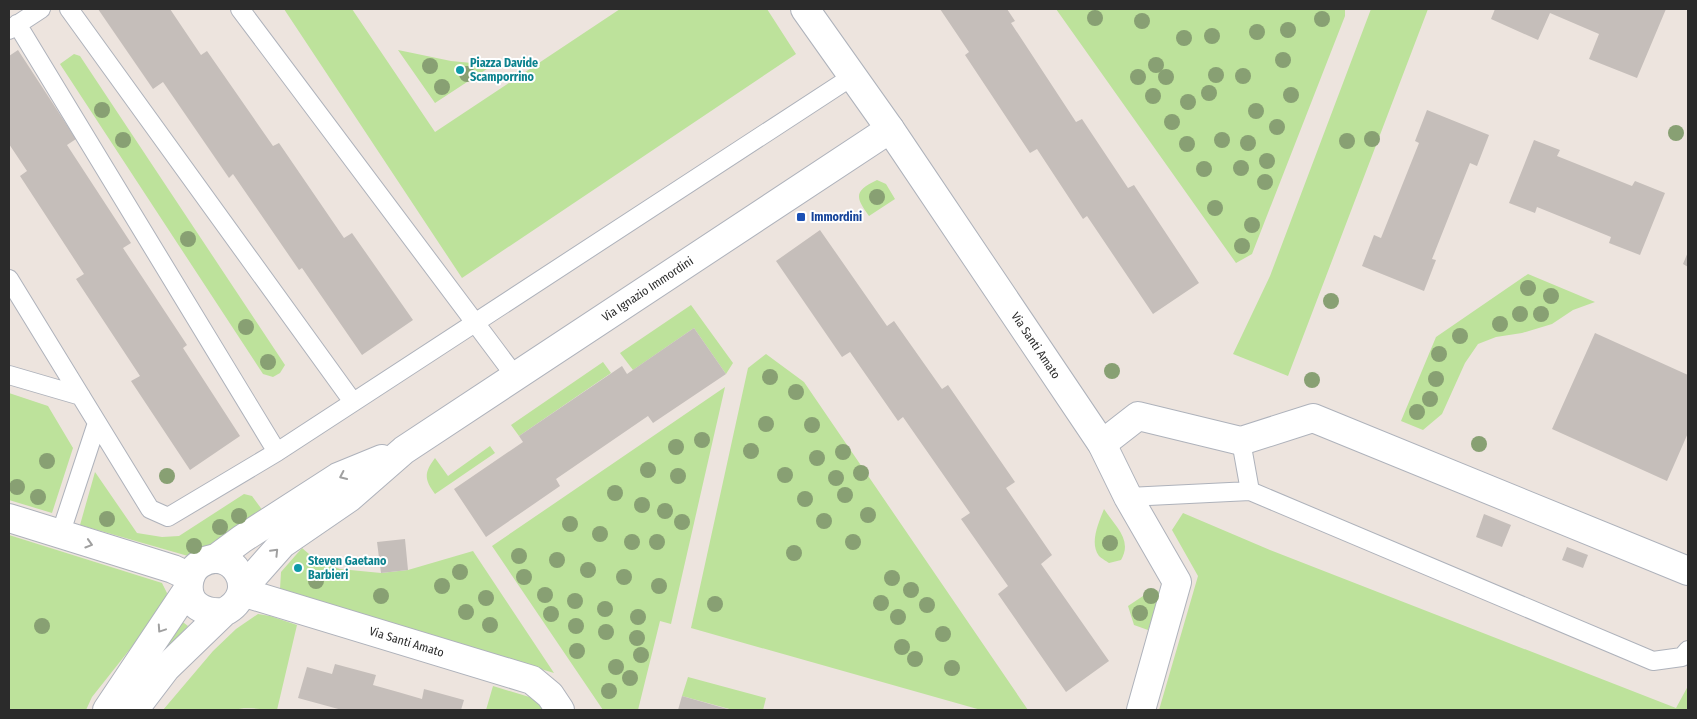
<svg xmlns="http://www.w3.org/2000/svg" width="1697" height="719" viewBox="0 0 1697 719" font-family="'Fira Sans Condensed',sans-serif">
	<rect width="100%" height="100%" fill="#ede4de"/>
	<path fill="#bde29b" d="M284,9H352L435,132L620,9H767L796,54L462,278Z
		M1056,9H1345V16L1252,254L1236,263Z
		M1371,9H1428L1288,376L1233,354L1270,276Z
		M398,50L451,61L493,65L435,103Z
		M74,54L80,56L285,365L280,373L273,377L263,374L60,64Z
		M877,180L886,184L895,199L869,216C855,197 854,191 877,180Z
		M1528,274L1595,302L1573,310L1552,324L1522,333L1496,337L1478,344L1465,363L1442,414L1423,430L1401,421L1436,337Z
		M691,305L733,363L726,374L694,328L633,370L620,353Z
		M766,354L804,382L1028,710H981L691,628L748,368Z
		M603,362L611,373L519,436L511,425Z
		M725,387L671,624L660,621L638,710H603L492,546Z
		M9,393L48,406L73,448L52,513L9,500Z
		M490,446L495,453L435,494C424,479 424,473 435,458L448,476Z
		M95,472L137,533L162,537L179,536L244,494L252,496L266,515L205,552L188,556L80,525Z
		M1104,509C1115,526 1133,540 1121,560L1109,563C1106,561 1101,558 1099,556C1089,543 1099,522 1104,509Z
		M1183,513L1270,550L1676,708L1688,686V710H1159L1198,576L1172,530Z
		M9,535L162,583L167,593L165,605L92,697L86,710H9Z
		M302,548L316,560L340,569L381,573L408,570L473,551L554,673L280,589L281,572Z
		M1152,590L1161,592L1148,630L1134,625L1128,606Z
		M258,614L270,616L297,625L277,710C262,710 247,706 233,710H163L213,651L236,629Z
		M180,620L188,626L145,672Z
		M688,677L766,698L763,710H733L682,696Z
		M493,686L536,699L544,710H486Z"/>
	<path fill="#c5beba" d="M98,9H170L201,55L207,51L273,146L279,143L344,238L352,233L413,320L362,355L302,268L299,270L233,174L229,178L163,82L153,89Z
		M940,9H1007L1015,21L1011,23L1076,122L1082,119L1128,188L1134,185L1199,283L1153,314L1087,216L1083,219L1037,149L1030,153L965,55L969,52Z
		M1495,9H1666L1637,78L1589,59L1599,34L1550,13L1538,40L1491,19Z
		M18,50L76,139L67,145L131,243L123,248L187,345L183,348L240,436L190,470L131,381L140,376L76,279L84,274L20,176L27,171L9,144V56Z
		M1427,110L1489,135L1477,166L1470,163L1432,259L1436,260L1424,291L1362,266L1374,235L1381,238L1419,143L1415,141Z
		M1534,140L1560,150L1557,156L1632,186L1635,181L1665,193L1640,255L1609,243L1611,237L1537,207L1535,213L1509,203Z
		M820,230L887,326L894,321L942,389L948,385L1015,482L1006,488L1052,555L1041,564L1109,661L1066,692L998,594L1008,586L961,519L970,513L903,417L898,421L850,352L842,357L776,261Z
		M1688,252V267L1683,264Z
		M694,328L726,374L653,423L648,416L556,479L560,486L486,537L454,489L523,442L519,436L622,366L627,374Z
		M1595,333L1688,375V433L1667,481L1552,429Z
		M1484,514L1511,525L1502,547L1476,537Z
		M405,539L408,570L381,573L377,542Z
		M1567,547L1588,555L1583,568L1562,560Z
		M335,664L376,675L373,685L398,692L422,699L424,689L464,700L461,710H342L298,698L307,667L332,674Z
		M682,696L731,710H678Z"/>
	<g fill="none" stroke-linecap="round" stroke-linejoin="round">
		<g stroke="#aeb2bb" stroke-width="20">
			<path id="service" d="M69,9L353,402
				M240,9L515,376
				M17,24L277,452
				M9,30L41,9
				M9,279L150,509L168,517L277,452L853,76
				M9,375L81,396
				M1241,441L1250,491
				M1128,497L1250,491L1653,661L1682,657L1688,650
				M60,535L97,423"/>
		</g>
		<g stroke="#aeb2bb" stroke-width="30">
			<g id="minor">
				<path id="s1" d="M890,129L1102,444L1128,497L1177,582L1141,710"/>
				<path d="M1102,444L1138,416L1241,441L1313,418L1688,571"/>
				<path d="M9,518L173,569L190,577"/>
				<path id="s2" d="M242,592L532,680L550,695L560,710"/>
			</g>
		</g>
		<g stroke="#aeb2bb" stroke-width="30">
			<g id="tertiary">
				<path d="M215,559L242,539L338,477L382,459"/>
				<path id="s3" d="M243,588L282,544L349,498L404,450L890,129L805,9"/>
				<path d="M107,710L188,589"/>
				<path d="M134,710L166,668L224,612C263,592 231,543 200,564C194,568 190,575 189,583C186,605 205,614 224,612"/>
			</g>
		</g>
		<use href="#service" stroke="#fff" stroke-width="18"/>
		<use href="#minor" stroke="#fff" stroke-width="28"/>
		<use href="#tertiary" stroke="#fff" stroke-width="28"/>
	</g>
	<g fill="#88a073">
		<circle cx="1095" cy="18" r="8"/>
		<circle cx="1322" cy="19" r="8"/>
		<circle cx="1142" cy="21" r="8"/>
		<circle cx="1288" cy="30" r="8"/>
		<circle cx="1257" cy="32" r="8"/>
		<circle cx="1212" cy="36" r="8"/>
		<circle cx="1184" cy="38" r="8"/>
		<circle cx="1283" cy="60" r="8"/>
		<circle cx="1156" cy="65" r="8"/>
		<circle cx="430" cy="66" r="8"/>
		<circle cx="467" cy="74" r="8"/>
		<circle cx="1216" cy="75" r="8"/>
		<circle cx="1243" cy="76" r="8"/>
		<circle cx="1138" cy="77" r="8"/>
		<circle cx="1166" cy="77" r="8"/>
		<circle cx="442" cy="87" r="8"/>
		<circle cx="1209" cy="93" r="8"/>
		<circle cx="1291" cy="95" r="8"/>
		<circle cx="1153" cy="96" r="8"/>
		<circle cx="1188" cy="102" r="8"/>
		<circle cx="102" cy="110" r="8"/>
		<circle cx="1256" cy="111" r="8"/>
		<circle cx="1172" cy="122" r="8"/>
		<circle cx="1277" cy="127" r="8"/>
		<circle cx="1676" cy="133" r="8"/>
		<circle cx="1372" cy="139" r="8"/>
		<circle cx="123" cy="140" r="8"/>
		<circle cx="1222" cy="140" r="8"/>
		<circle cx="1347" cy="141" r="8"/>
		<circle cx="1248" cy="143" r="8"/>
		<circle cx="1187" cy="144" r="8"/>
		<circle cx="1267" cy="161" r="8"/>
		<circle cx="1241" cy="168" r="8"/>
		<circle cx="1204" cy="169" r="8"/>
		<circle cx="1265" cy="182" r="8"/>
		<circle cx="877" cy="197" r="8"/>
		<circle cx="1215" cy="208" r="8"/>
		<circle cx="1252" cy="225" r="8"/>
		<circle cx="188" cy="239" r="8"/>
		<circle cx="1242" cy="246" r="8"/>
		<circle cx="1528" cy="288" r="8"/>
		<circle cx="1551" cy="296" r="8"/>
		<circle cx="1331" cy="301" r="8"/>
		<circle cx="1520" cy="314" r="8"/>
		<circle cx="1541" cy="314" r="8"/>
		<circle cx="1500" cy="324" r="8"/>
		<circle cx="246" cy="327" r="8"/>
		<circle cx="1460" cy="336" r="8"/>
		<circle cx="1439" cy="354" r="8"/>
		<circle cx="268" cy="362" r="8"/>
		<circle cx="1112" cy="371" r="8"/>
		<circle cx="770" cy="377" r="8"/>
		<circle cx="1436" cy="379" r="8"/>
		<circle cx="1312" cy="380" r="8"/>
		<circle cx="796" cy="392" r="8"/>
		<circle cx="1430" cy="399" r="8"/>
		<circle cx="1417" cy="412" r="8"/>
		<circle cx="766" cy="424" r="8"/>
		<circle cx="812" cy="425" r="8"/>
		<circle cx="702" cy="440" r="8"/>
		<circle cx="1479" cy="444" r="8"/>
		<circle cx="676" cy="447" r="8"/>
		<circle cx="751" cy="451" r="8"/>
		<circle cx="843" cy="452" r="8"/>
		<circle cx="817" cy="458" r="8"/>
		<circle cx="47" cy="461" r="8"/>
		<circle cx="648" cy="470" r="8"/>
		<circle cx="861" cy="473" r="8"/>
		<circle cx="785" cy="475" r="8"/>
		<circle cx="167" cy="476" r="8"/>
		<circle cx="678" cy="476" r="8"/>
		<circle cx="836" cy="478" r="8"/>
		<circle cx="17" cy="487" r="8"/>
		<circle cx="615" cy="493" r="8"/>
		<circle cx="845" cy="495" r="8"/>
		<circle cx="38" cy="497" r="8"/>
		<circle cx="805" cy="499" r="8"/>
		<circle cx="642" cy="505" r="8"/>
		<circle cx="665" cy="511" r="8"/>
		<circle cx="868" cy="515" r="8"/>
		<circle cx="239" cy="516" r="8"/>
		<circle cx="107" cy="519" r="8"/>
		<circle cx="824" cy="521" r="8"/>
		<circle cx="682" cy="522" r="8"/>
		<circle cx="570" cy="524" r="8"/>
		<circle cx="220" cy="527" r="8"/>
		<circle cx="600" cy="534" r="8"/>
		<circle cx="632" cy="542" r="8"/>
		<circle cx="657" cy="542" r="8"/>
		<circle cx="853" cy="542" r="8"/>
		<circle cx="1110" cy="543" r="8"/>
		<circle cx="194" cy="546" r="8"/>
		<circle cx="794" cy="553" r="8"/>
		<circle cx="519" cy="556" r="8"/>
		<circle cx="557" cy="560" r="8"/>
		<circle cx="588" cy="570" r="8"/>
		<circle cx="460" cy="572" r="8"/>
		<circle cx="524" cy="577" r="8"/>
		<circle cx="624" cy="577" r="8"/>
		<circle cx="892" cy="578" r="8"/>
		<circle cx="316" cy="581" r="8"/>
		<circle cx="442" cy="586" r="8"/>
		<circle cx="659" cy="586" r="8"/>
		<circle cx="911" cy="590" r="8"/>
		<circle cx="545" cy="595" r="8"/>
		<circle cx="381" cy="596" r="8"/>
		<circle cx="1151" cy="596" r="8"/>
		<circle cx="486" cy="598" r="8"/>
		<circle cx="575" cy="601" r="8"/>
		<circle cx="881" cy="603" r="8"/>
		<circle cx="715" cy="604" r="8"/>
		<circle cx="927" cy="605" r="8"/>
		<circle cx="605" cy="609" r="8"/>
		<circle cx="466" cy="612" r="8"/>
		<circle cx="1140" cy="613" r="8"/>
		<circle cx="551" cy="614" r="8"/>
		<circle cx="638" cy="617" r="8"/>
		<circle cx="898" cy="617" r="8"/>
		<circle cx="490" cy="625" r="8"/>
		<circle cx="42" cy="626" r="8"/>
		<circle cx="576" cy="626" r="8"/>
		<circle cx="606" cy="632" r="8"/>
		<circle cx="943" cy="634" r="8"/>
		<circle cx="637" cy="638" r="8"/>
		<circle cx="902" cy="647" r="8"/>
		<circle cx="577" cy="651" r="8"/>
		<circle cx="641" cy="655" r="8"/>
		<circle cx="915" cy="659" r="8"/>
		<circle cx="616" cy="667" r="8"/>
		<circle cx="952" cy="668" r="8"/>
		<circle cx="630" cy="678" r="8"/>
		<circle cx="609" cy="691" r="8"/>
	</g>
	<defs><path id="oneway-chevron" d="M-2-3.5L2.5 0L-2 3.5" fill="none" stroke-width="1.6" stroke-linecap="round" stroke-linejoin="round" transform="scale(1.25)"/></defs>
	<g stroke="#a0a0a0">
		<use href="#oneway-chevron" transform="translate(343 476) rotate(155)"/>
		<use href="#oneway-chevron" transform="translate(89 544) rotate(17)"/>
		<use href="#oneway-chevron" transform="translate(275 552) rotate(-46)"/>
		<use href="#oneway-chevron" transform="translate(161 629) rotate(124)"/>
	</g>
	<g fill="#0f9aa8" stroke="#fff" stroke-width="2">
		<circle cx="460" cy="70" r="5"/>
		<circle cx="298" cy="568" r="5"/>
	</g>
	<rect fill="#1a4fb4" stroke="#fff" stroke-width="2" x="796" y="212" width="10" height="10" rx="2.5"/>
	<g text-anchor="middle" stroke-width="4" stroke-linejoin="round" paint-order="stroke">
		<g font-size="12" font-weight="bold" fill="#0d838f" stroke="#fff" text-anchor="start">
			<text x="470" y="67">Piazza Davide<tspan x="470" dy="14">Scamporrino</tspan></text>
			<text x="308" y="565">Steven Gaetano<tspan x="308" dy="14">Barbieri</tspan></text>
		</g>
		<g font-size="12" font-weight="bold" fill="#164399" stroke="#fff" text-anchor="start">
			<text x="811" y="221">Immordini</text>
		</g>
		<g font-size="12" fill="#2b2b2b" stroke="#fff">
			<text dy="4" stroke="none"><textPath href="#s3" startOffset="505">Via Ignazio Immordini</textPath></text>
			<text dy="4" stroke="none"><textPath href="#s1" startOffset="261">Via Santi Amato</textPath></text>
			<text dy="4" stroke="none"><textPath href="#s2" startOffset="172">Via Santi Amato</textPath></text>
		</g>
	</g>
	<rect width="1697" height="719" fill="none" stroke="#2b2b2b" stroke-width="20"/>
</svg>
